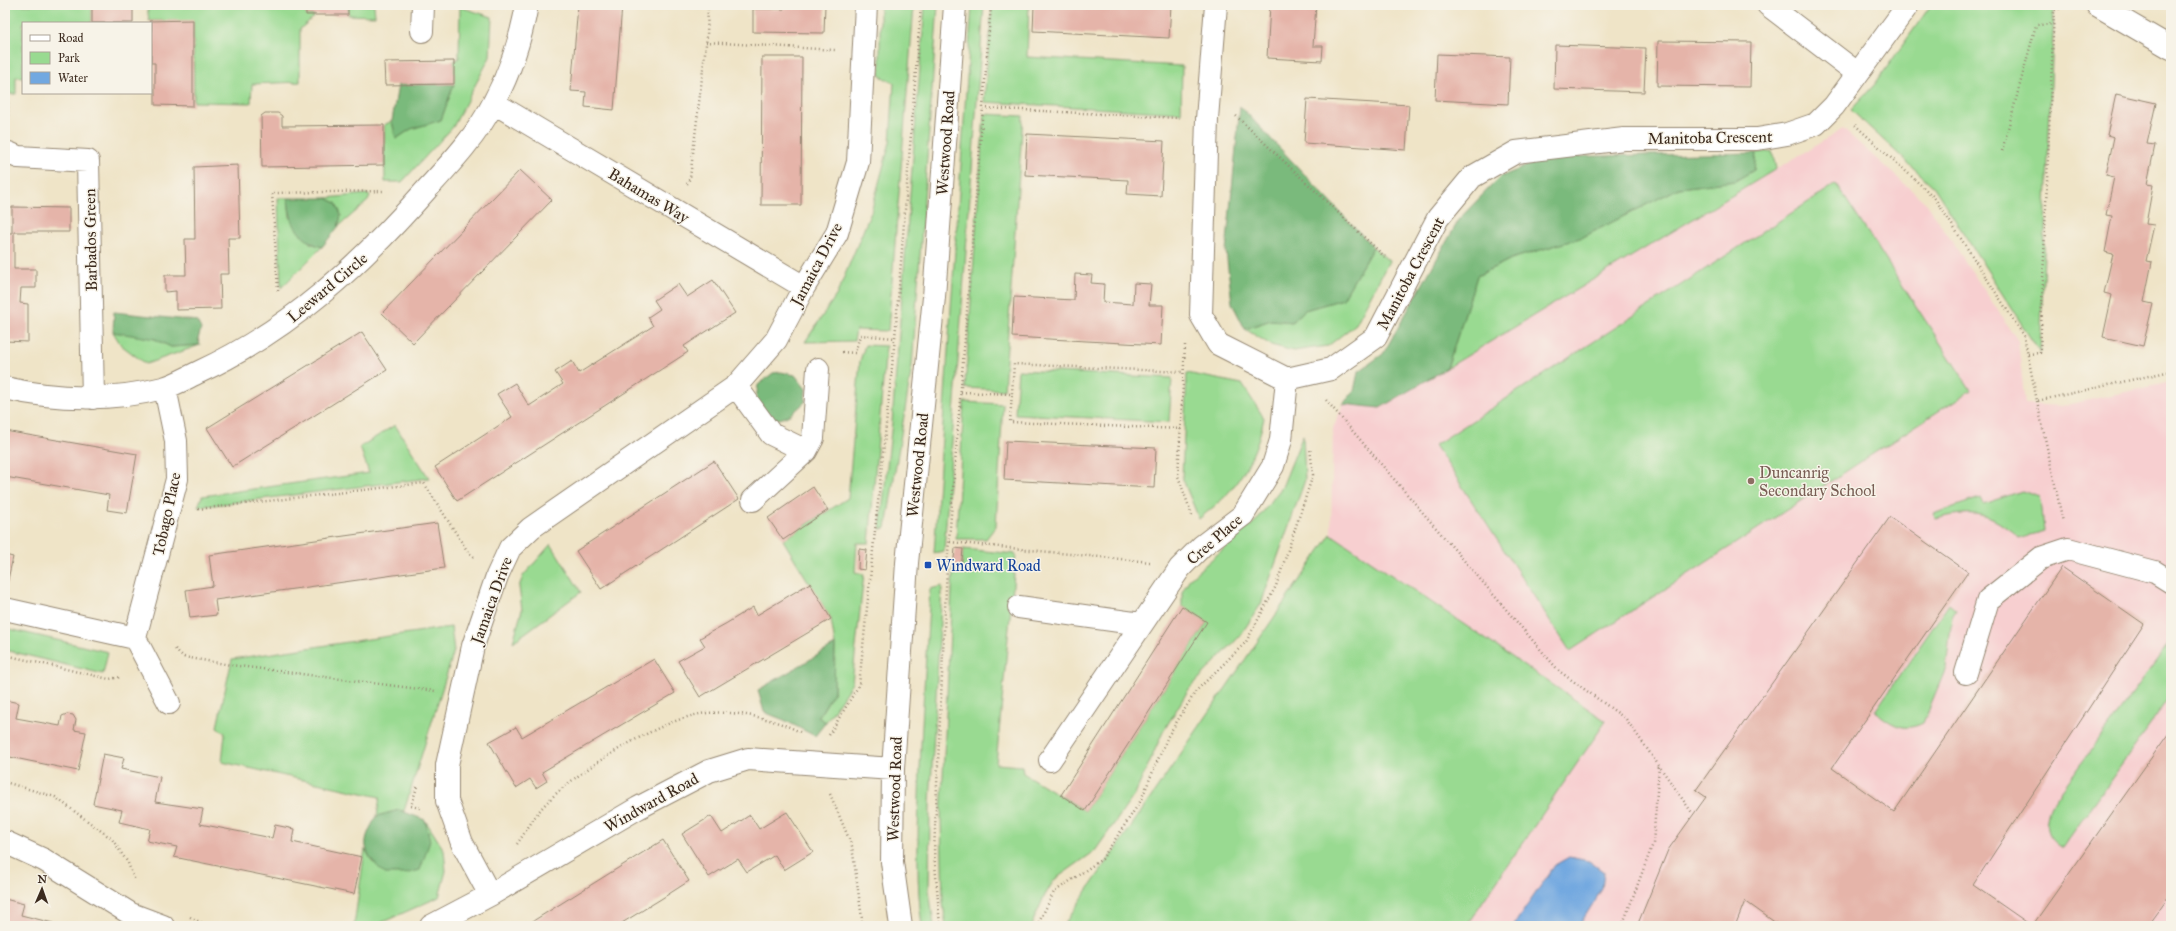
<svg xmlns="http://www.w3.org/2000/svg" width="2176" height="931" viewBox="0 0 2176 931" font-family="'IM FELL Great Primer',serif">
	<rect width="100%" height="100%" fill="#f7f3e8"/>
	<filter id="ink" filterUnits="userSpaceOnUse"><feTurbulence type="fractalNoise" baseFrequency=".025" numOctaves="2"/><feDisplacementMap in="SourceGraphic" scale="8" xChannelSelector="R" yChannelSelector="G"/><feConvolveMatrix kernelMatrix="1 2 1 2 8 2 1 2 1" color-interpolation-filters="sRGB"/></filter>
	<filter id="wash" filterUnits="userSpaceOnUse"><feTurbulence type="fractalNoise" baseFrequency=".012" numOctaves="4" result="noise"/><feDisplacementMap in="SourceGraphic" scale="16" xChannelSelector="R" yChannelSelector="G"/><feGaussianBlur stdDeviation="0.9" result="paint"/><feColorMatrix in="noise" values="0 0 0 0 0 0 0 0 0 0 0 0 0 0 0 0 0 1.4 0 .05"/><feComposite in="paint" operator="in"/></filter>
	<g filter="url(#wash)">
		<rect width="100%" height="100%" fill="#efe4c7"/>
		<path fill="#f7cfd0" d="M1843,129L1927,204L2018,341L2025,404L2061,406L2171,382V926H1063L1331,534L1333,428L1343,404L1380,408Z"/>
		<path fill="#99da91" stroke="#6a8258" d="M5,5H92V23H23V77H16V94H5Z
			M147,5H306V15L315,16L300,29V82L252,84L251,103L194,102L193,21H149Z
			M348,5H374L375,16L348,15Z
			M880,5H914L888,331L856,330L854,341L805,342L837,294L871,212L890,142L894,83L880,76Z
			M925,5H938L912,366L886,528L880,529L892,422Z
			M972,5H984L944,551L934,553Z
			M992,5H1029L1027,57L1182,66L1181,113L984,102Z
			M1931,5H2045L2054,10L2040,353L1934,187L1851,110L1875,84Z
			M460,7L492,17L490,57L453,127L402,182H385L384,125L392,121L396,139L411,129L441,120L454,84V61L459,58Z
			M984,114L1023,116L1004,390L965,388Z
			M1772,151L1776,169L1447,368L1477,276L1511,259L1583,237L1679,188L1735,181L1754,170L1756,153Z
			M1836,184L1971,390L1570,651L1435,445Z
			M367,194L370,196L368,201L338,227L341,215L336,203L326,198Z
			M278,198H288L290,217L310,243L322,247L281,288Z
			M1373,247L1389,261L1356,324L1328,346L1293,351L1271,345L1245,329L1271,320L1292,322L1305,310L1343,299Z
			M116,331L155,339L171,347L200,345L146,364L121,345L113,332Z
			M865,345L886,346L869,543H857L855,572L864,574L852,683L826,722L818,718L834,692L835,645L831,619L783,540L848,498L860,361Z
			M1018,370L1172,378L1169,422L1015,414Z
			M1187,373L1242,384L1264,418C1258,446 1248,470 1229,492C1221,502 1209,510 1199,519L1182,477Z
			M964,402L1003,404L996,526L986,539H956Z
			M395,425L429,478L198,507L202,496L369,473L360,447Z
			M1303,435L1305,480L1261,604L1240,636L1189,689L1163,732L1135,794L1095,851L1054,880L1044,897L1031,926H946L943,903L941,818L953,569H961L963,549L1016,554L996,764L1022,766L1023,773L1085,811L1207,622L1182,606V592L1190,578L1256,521L1282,487Z
			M2022,491L2039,497L2042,509L2044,531L2019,538C1990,512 1973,509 1936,519L1933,514L1980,498L1983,504Z
			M1331,534L1606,721L1466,926H1063Z
			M551,544L581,592L513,642L522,610L519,587L523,576Z
			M942,586L930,804L929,890L934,926H922C916,883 918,839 919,796C921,727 926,658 930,589Z
			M1949,604L1956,610L1952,617L1946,668L1923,723C1903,733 1891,724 1875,711Z
			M451,627L454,651L404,811L399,810L377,816L380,797L222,762L225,733L217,727L232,659Z
			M5,628L108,652L103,674L5,650Z
			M2169,643L2171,645V696L2062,848C2042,836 2045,824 2051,805Z
			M425,820L444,850L446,871L439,897L374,926H354L365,849L373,863L430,841Z"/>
		<path fill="#7aba7b" stroke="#5a724c" d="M454,84L441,120L411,129L396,139L392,121L398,85Z
			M1240,106L1373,247L1343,299L1305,310L1292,322L1271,320L1245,329L1232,303L1226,251Z
			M1756,153L1754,170L1735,181L1679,188L1583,237L1511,259L1477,276L1447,368L1380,408L1343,404L1354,391L1358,372L1383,354L1460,218L1500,177L1549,157Z
			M288,198H326L336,203L341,215L338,227L322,247C297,239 290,223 288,198Z
			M114,312L197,321L201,329L198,339L200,345L171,347L155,339L113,332Z
			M781,372L795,375L806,389L805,402C792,414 783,423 764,418L756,400L758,385L773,373Z
			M835,645L834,692L818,717L826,722L815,736L784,720L764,712L758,690Z
			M399,810L425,820L430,841L420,870L405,874H385C362,852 360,843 377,816Z"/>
		<path fill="#72a8e0" stroke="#56697f" d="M1569,857L1589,861L1604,872L1602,889L1579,926H1513L1555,865Z"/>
		<g id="blocks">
			<path fill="#e5b4a9" d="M92,5H133V23H92Z
				M306,5H348V15H306Z
				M578,5H622L614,110L585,107L586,92L571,91Z
				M784,5H825L824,33L753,32V9H784Z
				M1034,5H1171L1169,38L1033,31Z
				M1270,5H1316L1313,46H1323L1322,61L1267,58Z
				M193,20V106L155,105V63H151V23L149,21Z
				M1658,41L1751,42L1750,87L1657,86Z
				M1555,45L1646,48L1644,92L1554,89Z
				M1437,54L1510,57L1508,104L1435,100Z
				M762,57H802L801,205H761Z
				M454,61V84L385,85L384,62Z
				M2116,94L2156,103L2147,144L2155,145L2147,184L2153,185L2146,224L2154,225L2146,261L2152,262L2144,302L2153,304L2143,346L2103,337L2112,295L2104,293L2113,254L2105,252L2112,216L2106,215L2114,177L2106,175L2114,137L2107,135Z
				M1307,99L1409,105L1406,150L1304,143Z
				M265,113H278L282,116V126L384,125V165L262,167L261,116Z
				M1027,134L1164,141L1161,196L1127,194L1128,180L1025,175Z
				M238,165L240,238H228L229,274H220L221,309L176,310V291L165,292V275H186L185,239H195L194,167Z
				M520,170L552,200L413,343L382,313Z
				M12,207L69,208V232H14V269H36V288H21L20,303L28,304V342L5,341V233H12Z
				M1075,274L1092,275L1091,283L1104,284L1103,302L1133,304L1134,283L1151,284L1149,305H1163L1161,345L1012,337L1014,297L1074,300Z
				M713,280L735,313L684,346L688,352L457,501L435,467L512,417L497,394L515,383L529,406L563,384L555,372L572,361L579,373L653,326L648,317L660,309L654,300L678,284L687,297Z
				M362,332L387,370L232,467L207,428Z
				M5,431L137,454L127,513L107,510L109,495L5,477Z
				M1006,441L1156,448L1154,488L1004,480Z
				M714,461L739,499L601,589L576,551Z
				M813,487L828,510L783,540L768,518Z
				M1890,517L1968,572L1832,768L1894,812L2062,567L2144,624L1973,885L2032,926L2171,730V893L2147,926H1780L1745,901L1735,926H1637L1668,850L1706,797L1696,790Z
				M437,523L444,568L215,600L217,615L190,618L186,590L213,586L209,555Z
				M955,548L963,549L961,570L953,569Z
				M859,549L867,550L865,570L858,569Z
				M5,555L13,557L7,584H5Z
				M810,583L831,619L700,697L678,661L705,646L700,638L727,623L753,607L757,615Z
				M1182,606L1207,622L1085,811L1061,795Z
				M654,659L675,693L542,772L547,781L536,788L530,779L516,788L489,742L516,727L522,737Z
				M5,700L19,703L16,718L60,726L62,716L67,714L73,715L76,720L74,730L86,732L78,771L5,756Z
				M103,754L124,758L121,769L160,777L155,802L203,809L200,824L272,838L275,825L294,829L292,842L362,857L354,894L174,857L177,847L147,841L150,829L119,822L122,810L93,804Z
				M787,812L813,852L784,870L775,855L747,872L738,859L709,877L682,834L711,816L722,833L750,815L759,829Z
				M663,840L689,881L661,899L617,926H525Z
				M5,899L24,904L21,915L53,923L52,926H5Z"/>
		</g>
	</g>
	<g filter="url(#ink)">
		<use href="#blocks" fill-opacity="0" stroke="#958772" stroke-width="1"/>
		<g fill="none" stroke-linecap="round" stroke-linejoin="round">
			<g stroke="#958772" stroke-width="24">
				<path id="minor" d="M1216,5L1207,119L1201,315L1218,344L1287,379L1331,369L1376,337L1438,218L1472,177L1516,152L1624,139H1757L1787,134L1816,124L1834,106L1908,5
					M1768,5L1857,73
					M2097,5L2171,48
					M422,31L423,5
					M494,103L804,287
					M9,153L18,157L88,161L93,398
					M736,386L771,434L806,451
					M5,388C56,400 113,401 163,388C175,385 188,377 199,372C290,330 361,264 427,189C451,163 478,134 494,102C510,72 521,38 527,5
					M165,388L176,441L177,479L135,638L169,703
					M753,500L806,451L813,438L818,369
					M1019,607L1141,624
					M5,609L135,638
					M1966,673L1988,600L2041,558L2068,549L2155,572L2171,582
					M1050,760L1180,568L1202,546L1243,515L1273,466L1281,440L1287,379
					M5,842L44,860L131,914L163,926
					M490,895L462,843L447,801V765L473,646L497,576L510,548L531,528L736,386L776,340L804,287L837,233L858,162L866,5
					M431,926L490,895L638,808L709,771L748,759L893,769
					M901,926L892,862L893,769L907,563L934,297L955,5"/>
			</g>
			<path stroke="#958772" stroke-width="2.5" stroke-dasharray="1 3" stroke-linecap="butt" d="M706,42L835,50
				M5,101L8,102V125
				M983,108L1179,118
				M1236,116L1385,257
				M1855,125L1934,197L2024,336L2037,401L2171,371
				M2002,151L2036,25L2054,24
				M687,184L690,178L707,36L708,5
				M278,291L272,193L385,191
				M1185,345L1178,476L1193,518
				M842,352L855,353L860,335L895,338
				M2028,354L2040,353L2054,10L2069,6
				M961,392L1012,394
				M1326,400L1559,671L1626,719L1693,814
				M2037,401L2063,522
				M1181,429L1010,422L1014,364L1183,372
				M198,509L424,483L468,552L474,557
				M950,542L1150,562
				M936,565L947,566
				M175,649L184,657L231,665L435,691
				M5,655L109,679L122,677
				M829,735L859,685L895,338L921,5
				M5,782L55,797L112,839L128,863L135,881
				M417,787L411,806L420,808
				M830,794L852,846L863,926
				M517,844C525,833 532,820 541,809C569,775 657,721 700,714C730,709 774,718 800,732
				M190,917L208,926
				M940,926L934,851L947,566L991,5
				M1037,926L1054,892L1102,859L1140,802L1168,736L1196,691L1246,642L1276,586L1313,475L1310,448
				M1622,926L1653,844L1659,765"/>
			<use href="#minor" stroke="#fff" stroke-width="22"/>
		</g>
	</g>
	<circle fill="#8d6e63" stroke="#f7f3e8" stroke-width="1.5" cx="1751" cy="481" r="4"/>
	<rect fill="#1a4fb4" stroke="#f7f3e8" stroke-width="1.5" x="924" y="561" width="8" height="8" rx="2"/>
	<g text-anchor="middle" stroke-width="3" stroke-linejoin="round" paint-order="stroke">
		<g font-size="16" fill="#3b2a1e" stroke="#f7f3e8">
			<text transform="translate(1710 137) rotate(-1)" y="6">Manitoba Crescent</text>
			<text transform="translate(945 143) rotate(-86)" y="6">Westwood Road</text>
			<text transform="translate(649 195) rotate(31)" y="6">Bahamas Way</text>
			<text transform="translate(90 240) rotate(-91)" y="6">Barbados Green</text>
			<text transform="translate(816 264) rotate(-62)" y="6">Jamaica Drive</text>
			<text transform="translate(1410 273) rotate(-62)" y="6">Manitoba Crescent</text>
			<text transform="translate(327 287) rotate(-40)" y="6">Leeward Circle</text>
			<text transform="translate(917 465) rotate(-84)" y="6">Westwood Road</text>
			<text transform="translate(166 514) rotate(-78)" y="6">Tobago Place</text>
			<text transform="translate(1214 539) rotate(-41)" y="6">Cree Place</text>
			<text transform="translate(491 600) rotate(-70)" y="6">Jamaica Drive</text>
			<text transform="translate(894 789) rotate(-88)" y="6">Westwood Road</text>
			<text transform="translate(651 802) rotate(-29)" y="6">Windward Road</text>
		</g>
		<g font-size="16" fill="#785e54" stroke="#f7f3e8" text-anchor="start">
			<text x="1759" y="478">Duncanrig<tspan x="1759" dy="18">Secondary School</tspan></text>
		</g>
		<g font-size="16" fill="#164399" stroke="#f7f3e8" text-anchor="start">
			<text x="936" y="571">Windward Road</text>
		</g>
	</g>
	<rect width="2176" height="931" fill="none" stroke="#f7f3e8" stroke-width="20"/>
	<rect x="22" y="22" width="130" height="72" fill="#f7f3e8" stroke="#aca397"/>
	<rect x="30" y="35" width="20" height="6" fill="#ffffff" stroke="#aca397"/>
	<text x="58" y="42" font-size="12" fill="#3b2a1e">Road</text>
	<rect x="30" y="52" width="20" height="12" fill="#99da91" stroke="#aca397"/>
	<text x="58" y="62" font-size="12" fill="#3b2a1e">Park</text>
	<rect x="30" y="72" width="20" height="12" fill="#72a8e0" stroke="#aca397"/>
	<text x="58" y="82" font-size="12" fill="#3b2a1e">Water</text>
	<g transform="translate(42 889) rotate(2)" stroke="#f7f3e8" stroke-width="3" paint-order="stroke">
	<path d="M0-3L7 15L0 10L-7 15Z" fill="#3b2a1e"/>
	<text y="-6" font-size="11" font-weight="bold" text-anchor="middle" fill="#3b2a1e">N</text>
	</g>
</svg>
